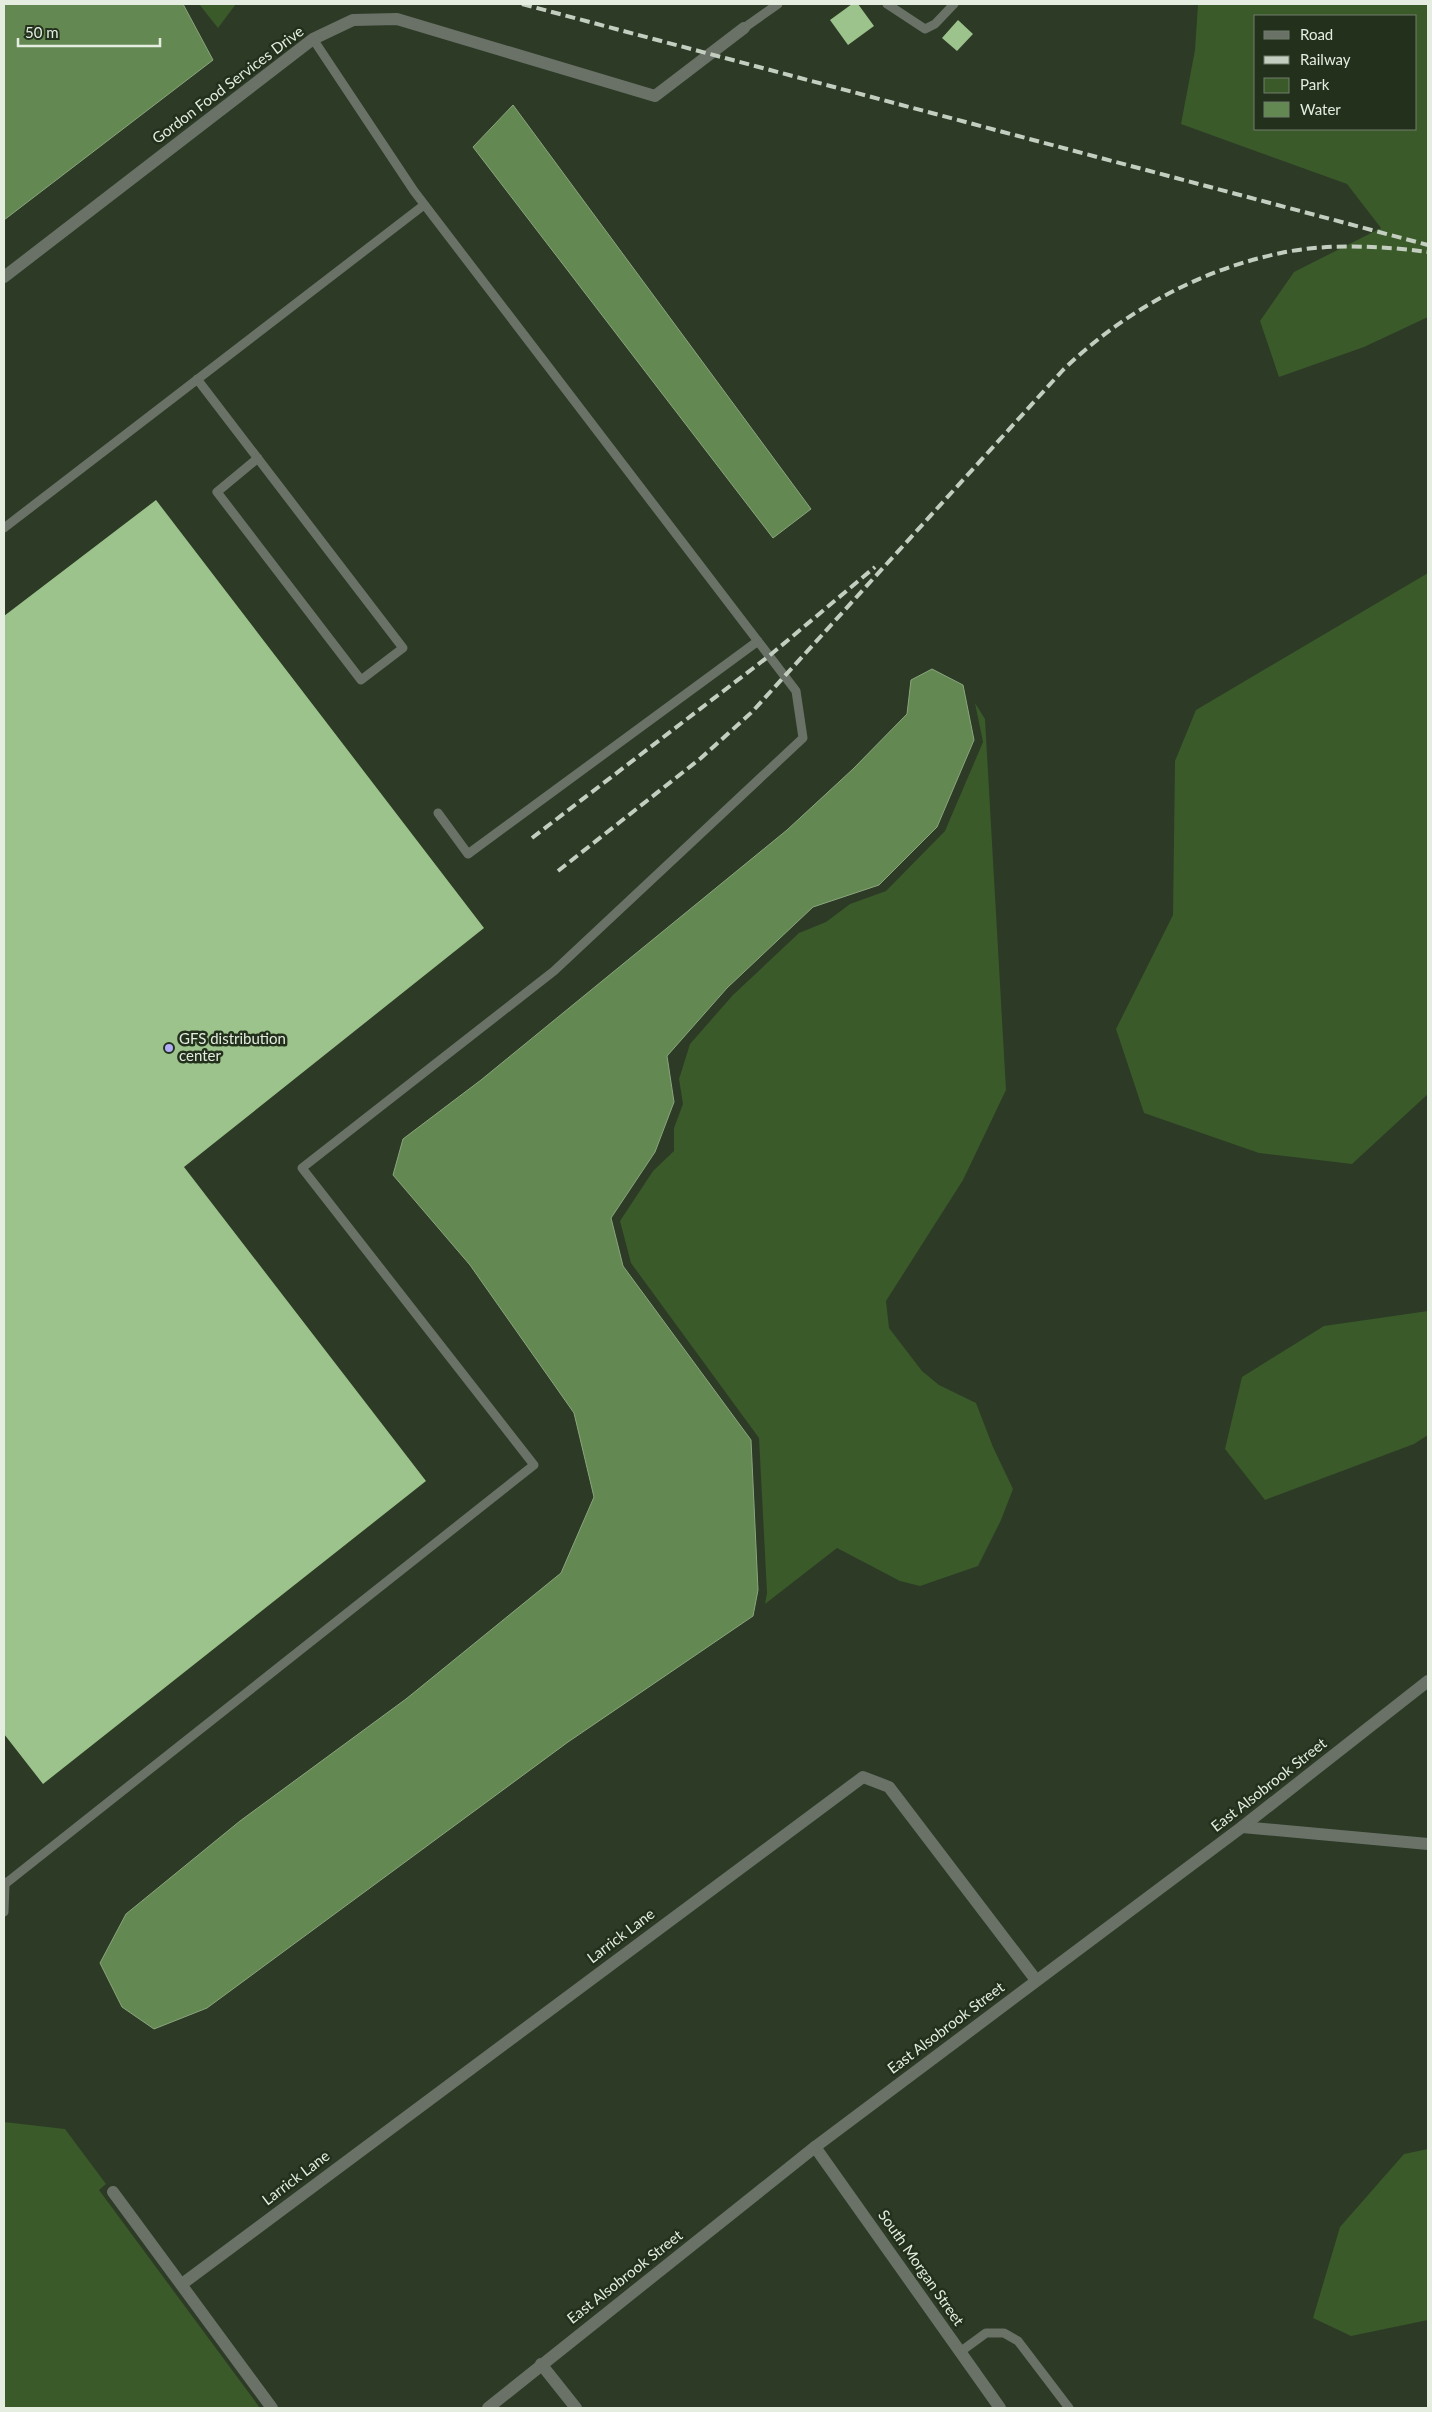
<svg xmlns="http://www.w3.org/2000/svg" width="1432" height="2412" viewBox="0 0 1432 2412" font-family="Lato,sans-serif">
	<rect width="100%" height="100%" fill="#2c3a26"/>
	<path fill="#3a5a2a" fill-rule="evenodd" d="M199,4H236L218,28Z
		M1198,4H1428V317L1364,347L1279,377L1260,321L1294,272L1381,228L1347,184L1181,124L1195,50ZM1416,16V129H1256V16Z
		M1428,573V1094L1352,1164L1259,1153L1144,1113L1116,1029L1173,915L1175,761L1196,710Z
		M975,703L985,719L1006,1090L963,1180L886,1301L889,1328L922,1371L939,1385L976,1403L993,1447L1013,1489L1001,1520L978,1566L920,1586L900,1581L837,1548L765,1604L767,1593L759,1438L631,1263L620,1221L653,1171L674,1151V1128L683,1104L679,1079L690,1044L733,995L799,933L826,922L850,904L886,891L945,831L983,742Z
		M1428,1311V1435L1414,1444L1265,1500L1225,1449L1242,1377L1324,1326Z
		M4,2122L65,2129L106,2184L99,2190L260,2408H4Z
		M1428,2149V2320L1351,2336L1313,2318L1340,2227L1404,2154Z"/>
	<path fill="#638852" stroke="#8aa67d" d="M4,4H183L213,60L4,220Z
		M513,105L811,509L773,538L473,147Z
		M932,669L963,685L974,740L937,827L879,885L813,907L727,988L667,1056L674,1102L655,1152L611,1218L623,1266L751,1440L758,1590L753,1616L568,1742L207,2008L154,2029L122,2007L100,1963L126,1914L240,1821L406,1699L561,1573L594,1497L574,1413L470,1265L393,1175L403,1139L481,1080L787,830L853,769L907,714L911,680Z"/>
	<path fill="#9cc38b" d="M852,4H858L874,26L848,45L830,20Z
		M958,20L973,34L957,51L942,38Z
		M156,500L484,928L184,1167L426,1481L43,1784L4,1734V616Z"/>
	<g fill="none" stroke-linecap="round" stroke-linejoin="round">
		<path stroke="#6a7167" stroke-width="9" d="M887,4L925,29L935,24L954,4
			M744,28L778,4
			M197,379L403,648L361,680L217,492L258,458
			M4,528L424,205
			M438,813L468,854L758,641
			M4,1882L5,1884L534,1465L302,1168L554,971L803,738L796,691L414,191L313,39
			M4,1912L5,1884
			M960,2352L986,2333H1004L1018,2341L1069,2408"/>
		<path stroke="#6a7167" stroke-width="12" d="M4,277L313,39L353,20L397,19L655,96L744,28
			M1242,1827L1428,1844
			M815,2147L1000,2408
			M113,2192L272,2408
			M182,2284L863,1777L889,1787L1036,1980
			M541,2364L576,2408"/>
		<path stroke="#6a7167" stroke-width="12" d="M488,2408L815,2147L1242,1827L1428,1681"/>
		<path stroke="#c4cec0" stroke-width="4" stroke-dasharray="10 5" stroke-linecap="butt" d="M522,4L1428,245
			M532,838L769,656L875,567
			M558,871L701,758L752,712L1063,370C1123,312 1199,270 1281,253C1327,243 1382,246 1428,252"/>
	</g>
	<circle fill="#b2adf9" stroke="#22301c" stroke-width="2" cx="169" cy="1048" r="5"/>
	<g text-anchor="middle" stroke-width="5" stroke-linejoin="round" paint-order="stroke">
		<g font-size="15" fill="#e4ede0" stroke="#22301c">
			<text transform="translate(228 85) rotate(-37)" y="5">Gordon Food Services Drive</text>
			<text transform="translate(1269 1785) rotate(-38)" y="5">East Alsobrook Street</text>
			<text transform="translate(621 1936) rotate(-37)" y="5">Larrick Lane</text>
			<text transform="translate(946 2028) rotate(-37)" y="5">East Alsobrook Street</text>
			<text transform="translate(296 2178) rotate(-37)" y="5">Larrick Lane</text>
			<text transform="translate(921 2268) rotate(55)" y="5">South Morgan Street</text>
			<text transform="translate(625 2277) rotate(-38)" y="5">East Alsobrook Street</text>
		</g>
		<g font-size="15" fill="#e4ede0" stroke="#22301c" text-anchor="start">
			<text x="179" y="1044">GFS distribution<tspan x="179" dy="17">center</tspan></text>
		</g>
	</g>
	<rect width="1432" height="2412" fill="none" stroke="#e4ede0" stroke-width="10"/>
	<rect x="1254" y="15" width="162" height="115" fill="#22301c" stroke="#707c6a"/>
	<rect x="1264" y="31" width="25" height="8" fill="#6a7167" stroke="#707c6a"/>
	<text x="1300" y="40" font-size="15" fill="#e4ede0">Road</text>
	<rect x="1264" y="56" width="25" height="8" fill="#c4cec0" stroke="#707c6a"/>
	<text x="1300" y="65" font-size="15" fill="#e4ede0">Railway</text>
	<rect x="1264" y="78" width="25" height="15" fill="#3a5a2a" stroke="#707c6a"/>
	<text x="1300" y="90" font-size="15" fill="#e4ede0">Park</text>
	<rect x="1264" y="102" width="25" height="15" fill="#638852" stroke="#707c6a"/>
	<text x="1300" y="115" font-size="15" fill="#e4ede0">Water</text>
	<path d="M18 38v8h142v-8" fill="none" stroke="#e4ede0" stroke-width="2.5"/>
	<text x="25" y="38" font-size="15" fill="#e4ede0" stroke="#22301c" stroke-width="4" paint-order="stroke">50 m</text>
</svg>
